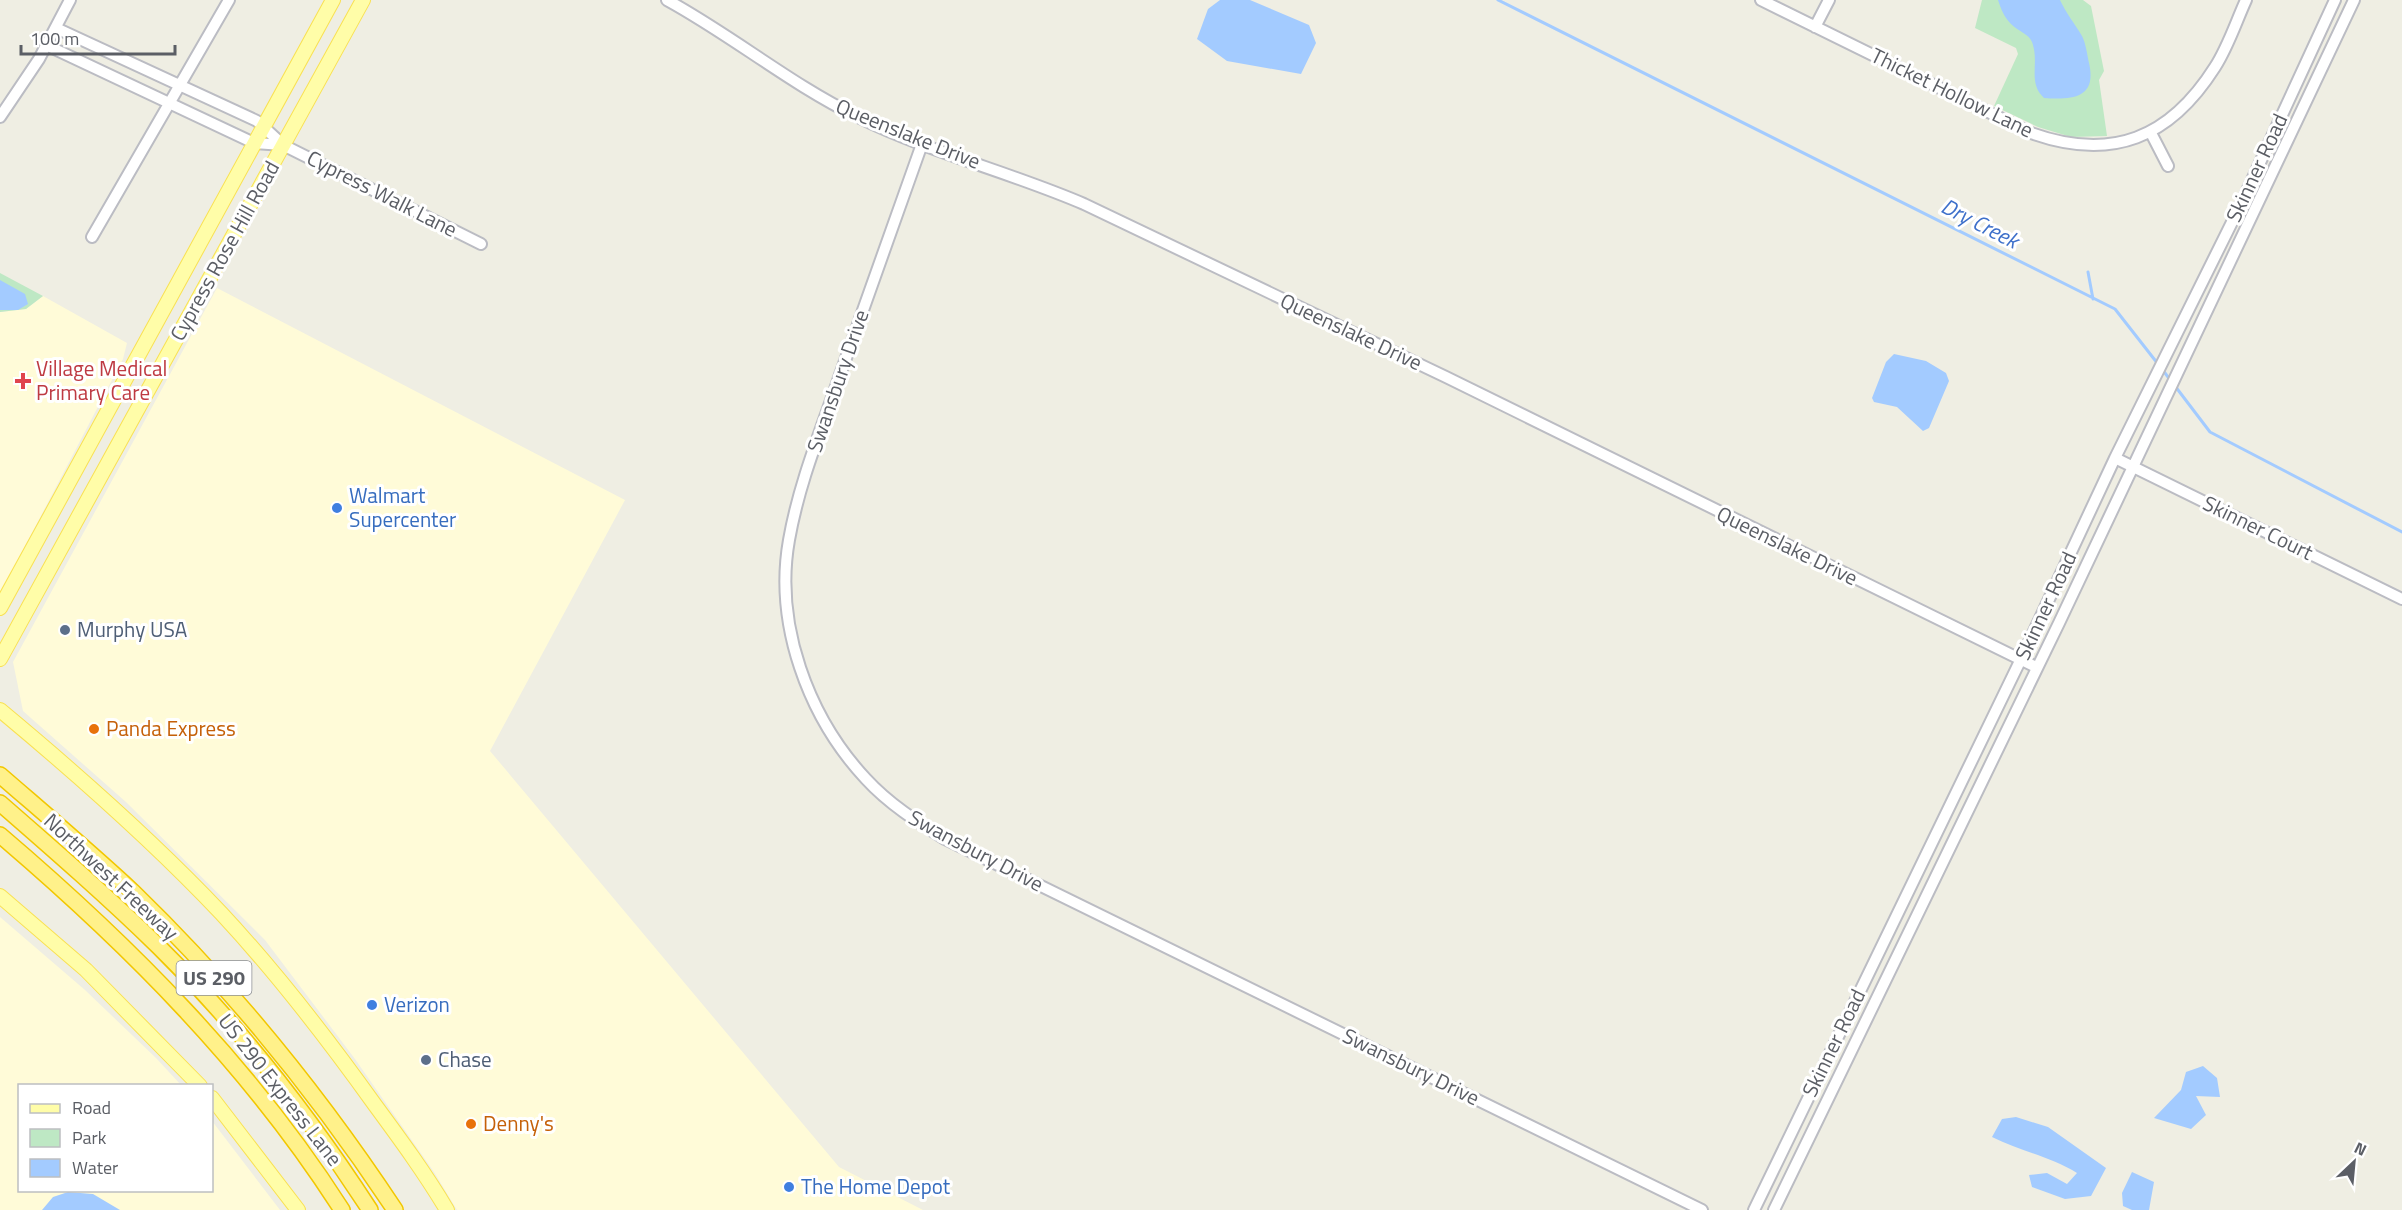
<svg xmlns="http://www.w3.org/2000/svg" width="2402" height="1210" viewBox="0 0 2402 1210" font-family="'Titillium Web',sans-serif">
	<rect width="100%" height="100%" fill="#efeee3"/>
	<path fill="#fffbd8" d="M217,288L625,500L490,751L839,1167L923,1210H457L434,1172L355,1059L265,940L126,802L23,711L13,662Z
		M43,296L127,343L123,359L0,594V312L26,309Z
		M0,917L85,990L156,1058L181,1085L20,1086V1190H212V1121L280,1210H0Z"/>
	<path fill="#bee8c4" d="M1982,0H2083L2091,6L2104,71L2099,80L2107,136L2071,137L2038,127L1994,106L2018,54L2016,48L1975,28Z
		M0,273L43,296L26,309L0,312Z"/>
	<path fill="#a3cbff" d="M1220,0H1250L1309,25L1316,43L1301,74L1227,61L1197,39L1208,9Z
		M1998,0H2060C2066,13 2075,24 2082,36C2086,44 2087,54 2089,63C2097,98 2073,100 2044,98C2027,82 2040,63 2032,42C2029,34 2018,31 2011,24C2004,17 2001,9 1998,0Z
		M0,280L25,294L28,304L18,310H0Z
		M1894,354L1926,361L1946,373L1949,381L1929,428L1923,431L1897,407L1874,402L1872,398L1886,362Z
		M2203,1066L2217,1078L2220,1097L2196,1096L2206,1115L2191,1129L2154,1118L2181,1090L2186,1072Z
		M2016,1117L2048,1127L2106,1168L2091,1196L2065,1199L2032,1187L2029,1175L2047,1173L2067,1184L2077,1173C2051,1157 2020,1151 1992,1137L2002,1119Z
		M2132,1172L2154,1182L2149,1210H2132L2123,1206L2122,1193Z
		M68,1192L93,1194L120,1210H42L53,1197Z"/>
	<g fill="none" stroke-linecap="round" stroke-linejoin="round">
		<path stroke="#a3cbff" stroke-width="3" d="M1498,0L2115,309L2158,364
			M2088,272L2093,299
			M2162,369L2171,381
			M2175,386L2210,432L2402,532"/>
		<g stroke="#bbbcc3" stroke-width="14">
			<path id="minor" d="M667,0C733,36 790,84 858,117C928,152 1010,172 1084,204L1446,377L2036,667
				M1761,0L2031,133C2112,162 2170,138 2215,67C2228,47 2236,22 2246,0
				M1815,27L1829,0
				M56,28L257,121L283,145L481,244
				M46,45L254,143L283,145
				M0,117L39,59L70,0
				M2151,133L2168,166
				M922,144C894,221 867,298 840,375C821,430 799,483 789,540C774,624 808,717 866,779C889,804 916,821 945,839L1702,1210
				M92,237L229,0
				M2115,458L2402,599
				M1754,1210L2021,659L2115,458L2240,206L2335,0
				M1774,1210L2059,623L2354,0"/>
		</g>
		<g stroke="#f9e152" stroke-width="16">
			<path id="major" d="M0,608L333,0
				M0,659L363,0
				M0,710C77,774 152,840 221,913C277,973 327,1038 375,1105C400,1139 425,1173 447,1210
				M0,896L86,970L200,1086
				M212,1098L298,1210"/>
		</g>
		<g stroke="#f2c700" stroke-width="18">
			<path id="highway" d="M0,775C45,814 90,852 133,892C232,988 319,1095 395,1210
				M0,803C54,850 108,897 159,947C239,1026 309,1116 370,1210
				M0,835C129,945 250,1066 342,1210"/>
		</g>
		<use href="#minor" stroke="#fff" stroke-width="10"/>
		<use href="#major" stroke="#fffda8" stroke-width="14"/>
		<use href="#highway" stroke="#fff18a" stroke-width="15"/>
	</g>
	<path fill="#e0444e" stroke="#fff" stroke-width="2" d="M20 372h6v6h6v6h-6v6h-6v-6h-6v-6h6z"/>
	<g fill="#3f7fe0" stroke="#fff" stroke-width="2">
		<circle cx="337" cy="508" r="6"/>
		<circle cx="372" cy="1005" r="6"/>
		<circle cx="789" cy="1187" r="6"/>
	</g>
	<g fill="#5c6f8a" stroke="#fff" stroke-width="2">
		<circle cx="65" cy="630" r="6"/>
		<circle cx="426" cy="1060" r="6"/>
	</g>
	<g fill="#e8710a" stroke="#fff" stroke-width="2">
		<circle cx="94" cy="729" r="6"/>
		<circle cx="471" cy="1124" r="6"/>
	</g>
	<g text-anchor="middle" stroke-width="6" stroke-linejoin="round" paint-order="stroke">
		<rect fill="#fff" stroke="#8c8e93" stroke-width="1.5" x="176.5" y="961" width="75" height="34" rx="4.5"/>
		<g font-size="20" font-weight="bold" fill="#5b5e65">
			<text x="214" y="985">US 290</text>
		</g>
		<g font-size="21" fill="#5b5e65" stroke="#fff">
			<text transform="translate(1952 93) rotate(26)" y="7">Thicket Hollow Lane</text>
			<text transform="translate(908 134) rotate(22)" y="7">Queenslake Drive</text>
			<text transform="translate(2257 168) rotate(-65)" y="7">Skinner Road</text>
			<text transform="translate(382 194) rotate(27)" y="7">Cypress Walk Lane</text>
			<text transform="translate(225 251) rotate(-61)" y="7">Cypress Rose Hill Road</text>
			<text transform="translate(1351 332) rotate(25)" y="7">Queenslake Drive</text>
			<text transform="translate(838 381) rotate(-71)" y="7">Swansbury Drive</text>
			<text transform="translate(2258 528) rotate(26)" y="7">Skinner Court</text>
			<text transform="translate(1787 546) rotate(26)" y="7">Queenslake Drive</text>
			<text transform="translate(2046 606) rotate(-65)" y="7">Skinner Road</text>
			<text transform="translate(976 851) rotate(28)" y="7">Swansbury Drive</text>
			<text transform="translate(111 877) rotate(43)" y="7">Northwest Freeway</text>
			<text transform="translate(1834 1043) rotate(-64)" y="7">Skinner Road</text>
			<text transform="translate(1411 1067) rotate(26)" y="7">Swansbury Drive</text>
			<text transform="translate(280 1090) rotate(52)" y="7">US 290 Express Lane</text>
		</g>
		<g font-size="21" fill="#be3a42" stroke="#fff" text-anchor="start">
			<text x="36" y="376">Village Medical<tspan x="36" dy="24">Primary Care</tspan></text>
		</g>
		<g font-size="21" fill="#366cbe" stroke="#fff" text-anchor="start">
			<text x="349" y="503">Walmart<tspan x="349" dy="24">Supercenter</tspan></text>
			<text x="384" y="1012">Verizon</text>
			<text x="801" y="1194">The Home Depot</text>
		</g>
		<g font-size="21" fill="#4e5e75" stroke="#fff" text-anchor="start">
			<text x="77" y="637">Murphy USA</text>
			<text x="438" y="1067">Chase</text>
		</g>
		<g font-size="21" fill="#c56008" stroke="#fff" text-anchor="start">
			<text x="106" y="736">Panda Express</text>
			<text x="483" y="1131">Denny's</text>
		</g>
		<g font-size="22" font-style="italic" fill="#3e70ca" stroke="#fff">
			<text transform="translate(1980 223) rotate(27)" y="8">Dry Creek</text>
		</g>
	</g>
	<rect x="18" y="1084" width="195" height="108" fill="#ffffff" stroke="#bdbfc1" stroke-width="1.5"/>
	<rect x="30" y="1104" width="30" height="9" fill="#fffda8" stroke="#bdbfc1" stroke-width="1.5"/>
	<text x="72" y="1114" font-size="18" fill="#5b5e65">Road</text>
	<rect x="30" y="1129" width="30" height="18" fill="#bee8c4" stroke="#bdbfc1" stroke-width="1.5"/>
	<text x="72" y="1144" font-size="18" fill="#5b5e65">Park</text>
	<rect x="30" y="1159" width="30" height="18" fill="#a3cbff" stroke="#bdbfc1" stroke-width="1.5"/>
	<text x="72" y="1174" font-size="18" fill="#5b5e65">Water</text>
	<g transform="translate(2354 1162) rotate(26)" stroke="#ffffff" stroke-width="4.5" paint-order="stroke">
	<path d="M0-4.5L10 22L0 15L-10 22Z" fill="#5b5e65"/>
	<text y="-9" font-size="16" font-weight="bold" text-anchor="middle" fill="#5b5e65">N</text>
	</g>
	<path d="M21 45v9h154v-9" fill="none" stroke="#5b5e65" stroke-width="3"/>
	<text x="30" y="45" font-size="18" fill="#5b5e65" stroke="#ffffff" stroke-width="4.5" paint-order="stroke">100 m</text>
</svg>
